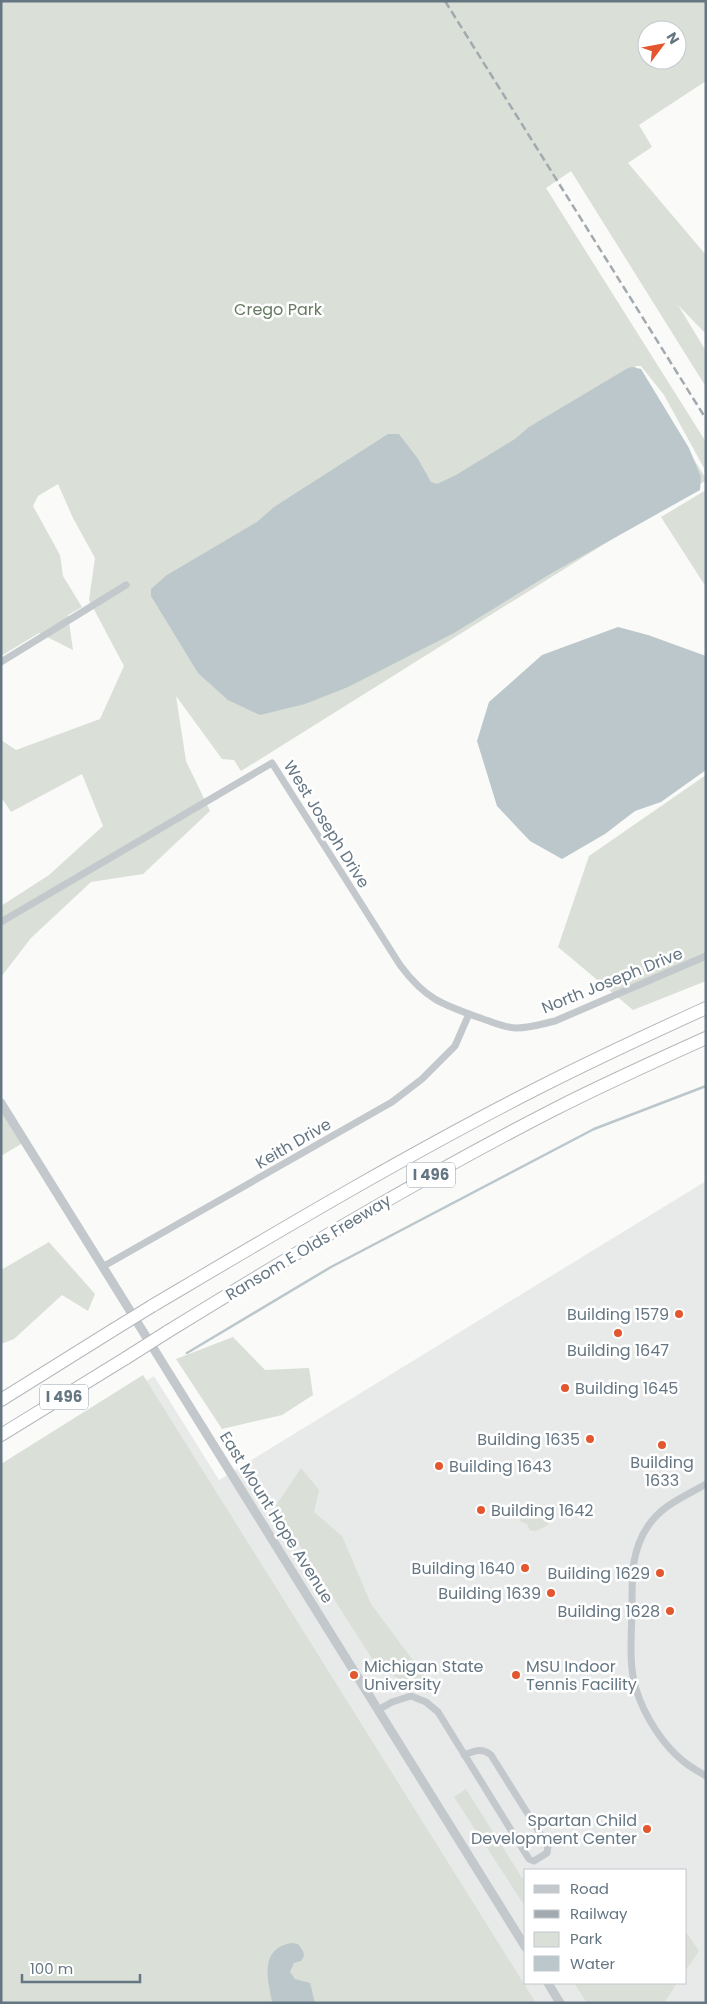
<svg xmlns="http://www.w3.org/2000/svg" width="707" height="2004" viewBox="0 0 707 2004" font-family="Poppins,sans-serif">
	<rect width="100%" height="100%" fill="#fafaf8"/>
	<path fill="#e8e9e9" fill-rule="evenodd" d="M706,1181V2003H1V1471L154,1376L219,1480ZM526,1870H686V1983H526Z"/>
	<path fill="#dadfd7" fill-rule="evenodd" d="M1,1H706V81L639,125L652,147L628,163L706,255V334L678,305L706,351V387L571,171L546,188L706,442V483L705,481L241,771L234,760L222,759L176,696L186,761L210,811L143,874L91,882L31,938L1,977V906L49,875L103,826L82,774L11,812L1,797V740L16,750L100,719L124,666L89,600L95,558L73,518L58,484L38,496L33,506L60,555L63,576L82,607L68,615L73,650L39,633L1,656ZM647,30H677V60H647ZM635,366H641L664,395L704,468L705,477Z
		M706,490V587L661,517Z
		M706,775V981L633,1010L558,947L589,856Z
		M1,1103L26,1141L1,1156Z
		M49,1242L95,1294L88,1311L62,1295L14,1339L1,1344V1270Z
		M233,1337L265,1370L309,1368L313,1395L282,1415L222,1429L176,1359Z
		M143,1375L536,2003H1V1464Z
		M301,1468L319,1490L314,1512L342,1536L371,1604L432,1686L424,1692L378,1668L275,1507Z
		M530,1502L553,1511L554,1515L549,1520L548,1525L536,1531L530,1530L527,1524L520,1521Z
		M466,1789L522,1878L526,1876V1908L454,1797Z
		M686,1932L699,1951L686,1970Z
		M574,1983H677L664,2003H587Z"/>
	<path fill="#bbc7cb" d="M632,367L641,369L689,448L701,477L700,490L550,574L454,633L348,687L305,704L260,715L228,700L198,673L151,596V589L167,575L257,522L274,507L388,434H399L418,459L431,482L437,484L456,475L515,439L529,427L628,368Z
		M618,627L648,635L706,656V770L661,802L635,811L605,834L562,859L530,841L497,806L477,741L489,702L542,655Z
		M291,1943L298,1944L303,1951L304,1956L301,1961L294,1963L290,1972L295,1979L310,1983L315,2003H273L272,2001C267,1978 260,1949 291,1943Z"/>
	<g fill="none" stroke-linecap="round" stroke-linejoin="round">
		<path stroke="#bbc7cb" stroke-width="2.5" d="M187,1353L331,1267L594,1129L706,1086"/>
		<g stroke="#b4b9bd" stroke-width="14">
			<path id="motorway" d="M152,1306C279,1231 406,1155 538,1088C593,1060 649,1034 706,1008
				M167,1332C294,1254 422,1177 555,1109C604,1084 655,1061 706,1038
				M1,1400L113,1330
				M1,1435L126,1358"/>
		</g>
		<path stroke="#c3c8cc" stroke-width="7" d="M1,662L126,585
			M1,922L272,763L400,965C426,1000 443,1005 483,1019C493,1022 505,1028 517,1028C529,1028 542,1024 555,1021L706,956
			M104,1266L392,1102L422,1079L455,1046L469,1014
			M706,1484C684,1497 663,1504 648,1526C631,1551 632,1577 632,1606C632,1631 628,1664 636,1689C644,1715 662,1744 683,1761C690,1767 698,1771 706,1776
			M378,1710L392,1702L411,1696L426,1702L438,1712L529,1859L534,1861L547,1853L548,1846L491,1755C482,1747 474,1751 464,1755"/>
		<path stroke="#c3c8cc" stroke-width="9" d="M1,1103L526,1948
			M548,1983L560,2003"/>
		<use href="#motorway" stroke="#fff" stroke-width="12"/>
		<path stroke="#a2aab0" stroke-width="2.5" stroke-dasharray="8 4" stroke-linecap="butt" d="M445,1L706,419"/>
		<g stroke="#b4b9bd" stroke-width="14" stroke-linecap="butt">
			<path id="motorway-bridge" d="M113,1330L152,1306
				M126,1358L167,1332"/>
		</g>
		<use href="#motorway-bridge" stroke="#fff" stroke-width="12"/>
	</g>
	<g fill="#e4572e" stroke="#fff" stroke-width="2">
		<circle cx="679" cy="1314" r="5"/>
		<circle cx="618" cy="1333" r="5"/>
		<circle cx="565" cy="1388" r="5"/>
		<circle cx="590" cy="1439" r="5"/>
		<circle cx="662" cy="1445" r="5"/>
		<circle cx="439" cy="1466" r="5"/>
		<circle cx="481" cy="1510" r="5"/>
		<circle cx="525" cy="1568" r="5"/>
		<circle cx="660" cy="1573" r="5"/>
		<circle cx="551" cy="1593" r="5"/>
		<circle cx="670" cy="1611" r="5"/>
		<circle cx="354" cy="1675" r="5"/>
		<circle cx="516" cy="1675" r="5"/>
		<circle cx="647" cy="1829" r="5"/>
	</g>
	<g text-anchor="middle" stroke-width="5" stroke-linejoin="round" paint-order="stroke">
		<g fill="#fff" stroke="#939fa8" stroke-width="1">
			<rect x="407" y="1162.5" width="48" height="25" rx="4"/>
			<rect x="40" y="1384.5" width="48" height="25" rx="4"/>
		</g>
		<g font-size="15" font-weight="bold" fill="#657683">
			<text x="431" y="1180">I 496</text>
			<text x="64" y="1402">I 496</text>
		</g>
		<g font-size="16" fill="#687a64" stroke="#fff">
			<text x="278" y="315">Crego Park</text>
		</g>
		<g font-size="16" fill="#657683" stroke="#fff">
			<text transform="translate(327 824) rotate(58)" y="6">West Joseph Drive</text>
			<text transform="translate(612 980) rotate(-22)" y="6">North Joseph Drive</text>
			<text transform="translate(293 1143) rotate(-30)" y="6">Keith Drive</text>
			<text transform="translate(308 1247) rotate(-31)" y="6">Ransom E Olds Freeway</text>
			<text transform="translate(277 1517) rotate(58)" y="6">East Mount Hope Avenue</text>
		</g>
		<g font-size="16" fill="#657683" stroke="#fff" text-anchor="end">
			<text x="669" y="1320">Building 1579</text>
			<text x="618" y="1356" text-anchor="middle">Building 1647</text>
			<text x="575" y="1394" text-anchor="start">Building 1645</text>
			<text x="580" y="1445">Building 1635</text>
			<text x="662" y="1468" text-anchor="middle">Building<tspan x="662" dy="18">1633</tspan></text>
			<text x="449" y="1472" text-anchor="start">Building 1643</text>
			<text x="491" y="1516" text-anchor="start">Building 1642</text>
			<text x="515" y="1574">Building 1640</text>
			<text x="650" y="1579">Building 1629</text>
			<text x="541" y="1599">Building 1639</text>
			<text x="660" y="1617">Building 1628</text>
			<text x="364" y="1672" text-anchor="start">Michigan State<tspan x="364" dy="18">University</tspan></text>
			<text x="526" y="1672" text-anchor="start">MSU Indoor<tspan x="526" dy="18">Tennis Facility</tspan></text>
			<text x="637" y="1826">Spartan Child<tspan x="637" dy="18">Development Center</tspan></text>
		</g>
	</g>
	<rect width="707" height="2004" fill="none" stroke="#657683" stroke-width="5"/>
	<rect x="524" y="1869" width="162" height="115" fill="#ffffff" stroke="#c1c8cd"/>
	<rect x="534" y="1885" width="25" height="8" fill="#c3c8cc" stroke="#c1c8cd"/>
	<text x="570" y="1894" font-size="15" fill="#657683">Road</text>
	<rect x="534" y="1910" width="25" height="8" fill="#a2aab0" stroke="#c1c8cd"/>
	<text x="570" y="1919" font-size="15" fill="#657683">Railway</text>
	<rect x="534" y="1932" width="25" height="15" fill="#dadfd7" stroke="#c1c8cd"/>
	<text x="570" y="1944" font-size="15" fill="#657683">Park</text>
	<rect x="534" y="1956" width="25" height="15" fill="#bbc7cb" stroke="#c1c8cd"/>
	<text x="570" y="1969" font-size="15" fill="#657683">Water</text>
	<g transform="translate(662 45) rotate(58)"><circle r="24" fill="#ffffff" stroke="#c1c8cd"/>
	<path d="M0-4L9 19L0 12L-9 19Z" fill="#e4572e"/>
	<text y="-8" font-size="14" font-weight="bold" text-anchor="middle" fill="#657683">N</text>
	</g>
	<path d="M22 1974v8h118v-8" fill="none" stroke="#657683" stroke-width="2.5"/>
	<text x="30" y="1974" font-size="15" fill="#657683" stroke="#ffffff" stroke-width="4" paint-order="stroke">100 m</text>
</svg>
